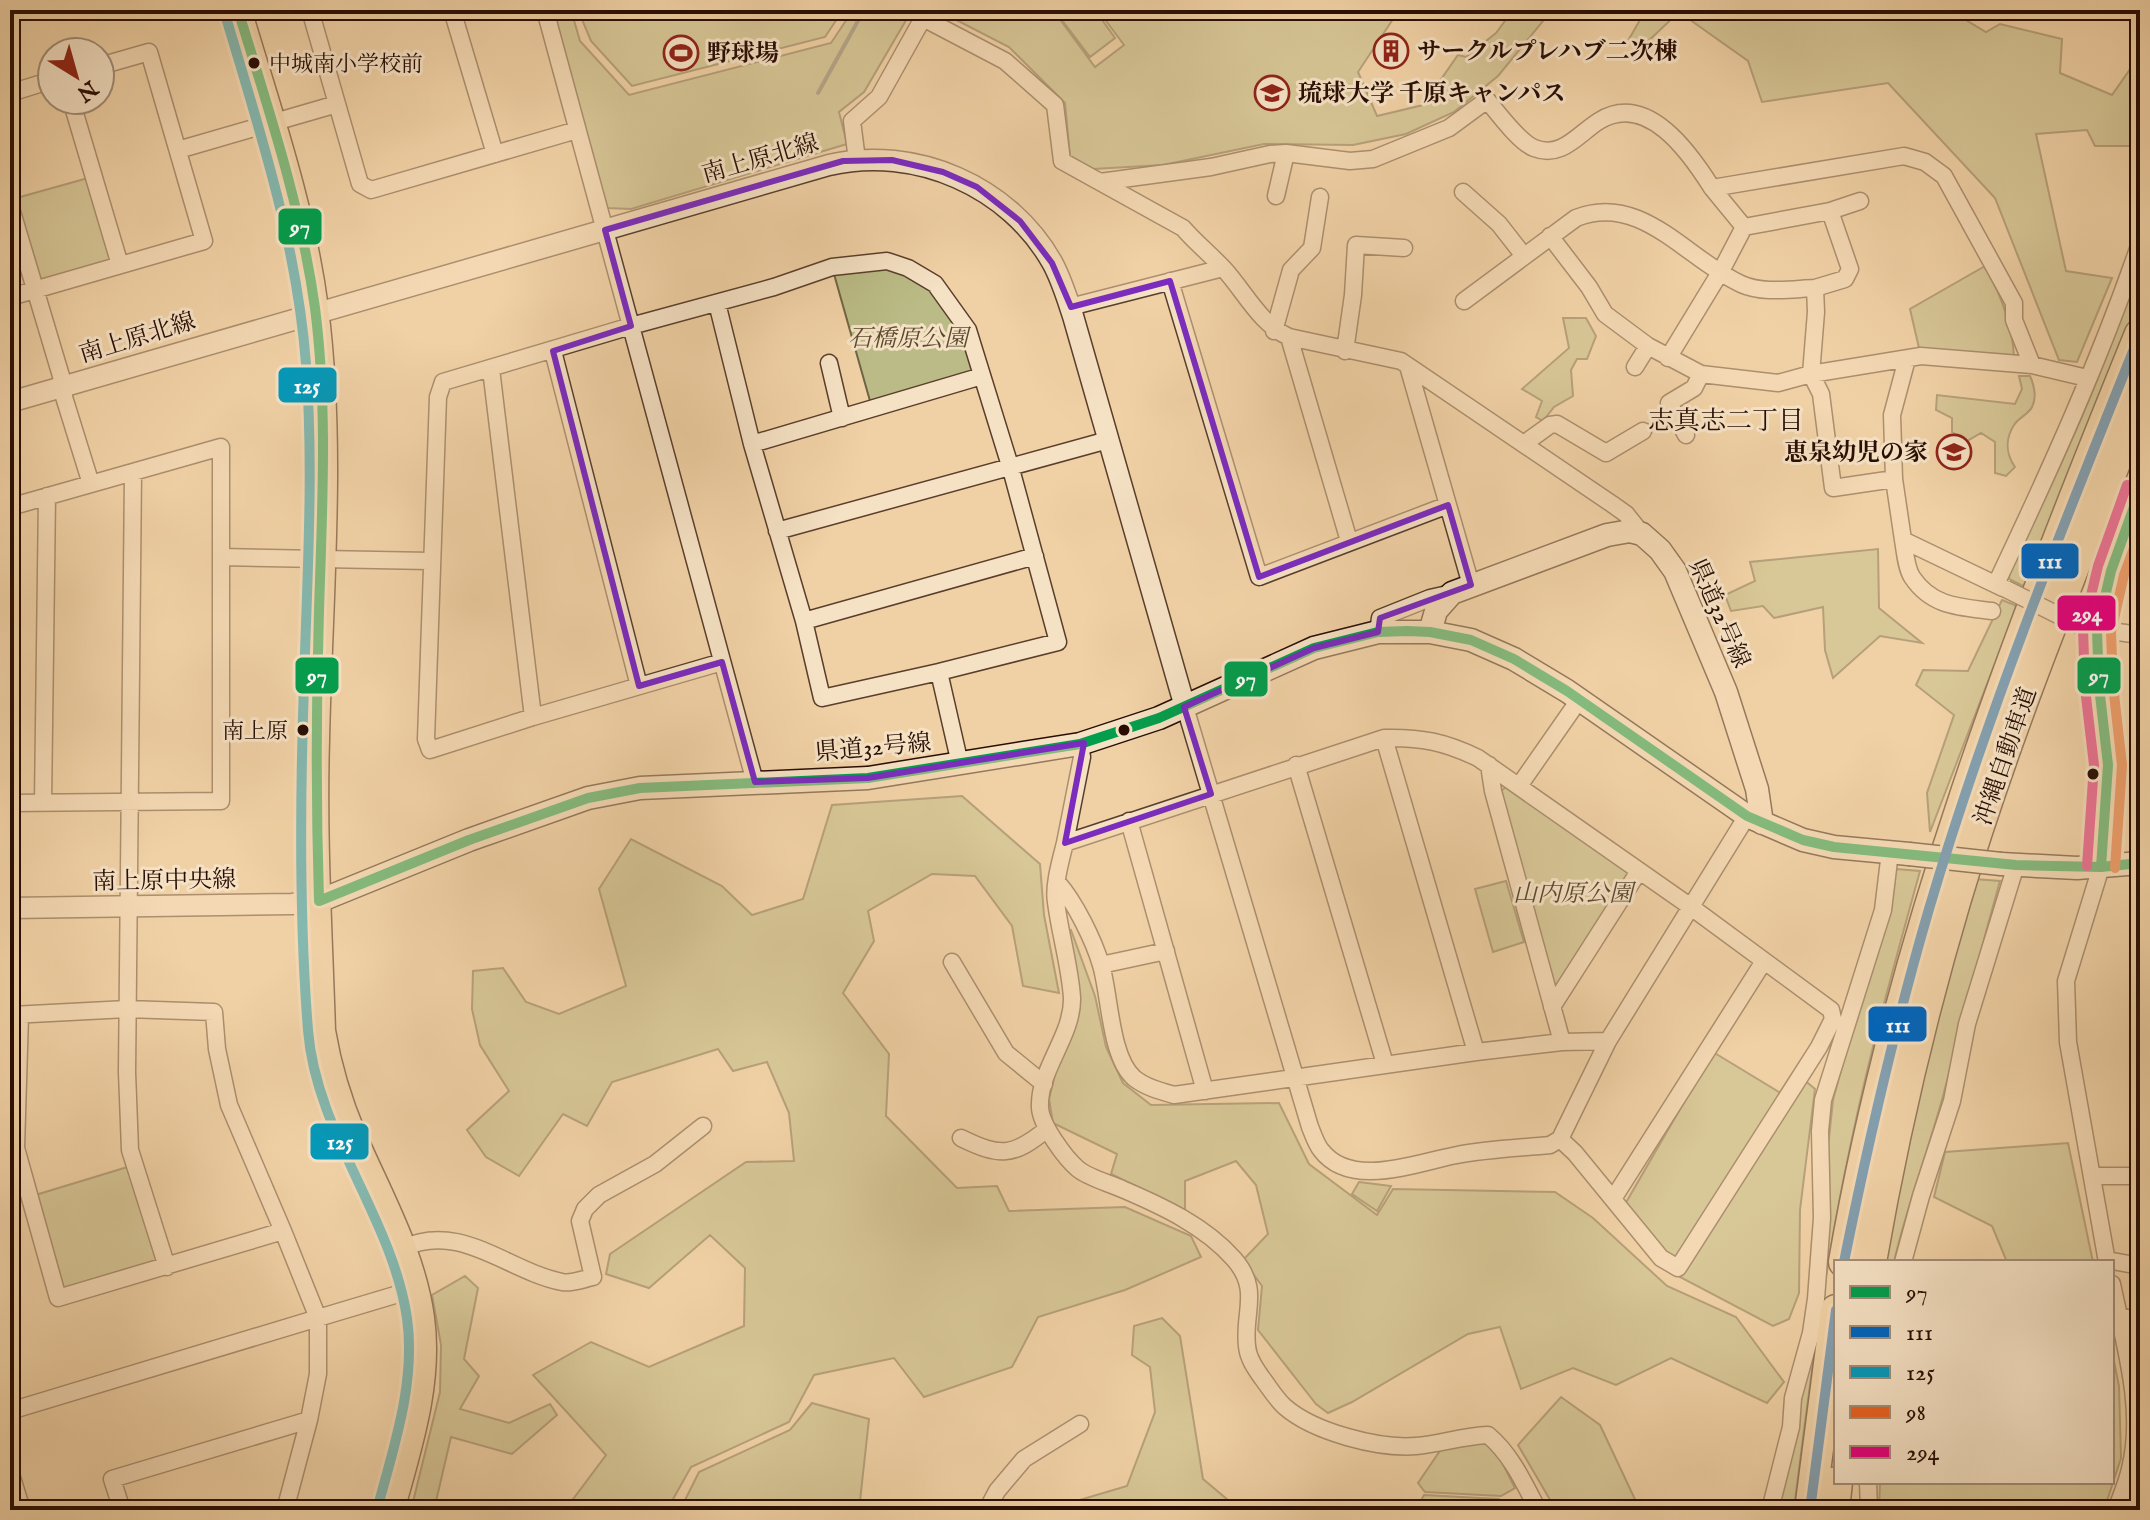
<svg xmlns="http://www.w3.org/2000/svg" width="2150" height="1520" viewBox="0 0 2150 1520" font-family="'IM FELL English','Noto Serif JP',serif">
	<rect width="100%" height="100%" fill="#f0d1a5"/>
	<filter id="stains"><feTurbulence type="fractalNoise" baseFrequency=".0025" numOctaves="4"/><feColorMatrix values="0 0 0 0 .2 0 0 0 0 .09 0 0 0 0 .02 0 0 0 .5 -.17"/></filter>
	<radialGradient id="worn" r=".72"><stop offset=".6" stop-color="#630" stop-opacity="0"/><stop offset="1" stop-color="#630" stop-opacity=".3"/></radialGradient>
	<path fill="#babb86" stroke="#716444" stroke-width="2" d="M553,10H571L580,41L629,95L831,43L853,10H912L864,92L839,112L847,144L631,209L607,208Z
		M578,10H843L825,37L632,86L591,41Z
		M937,10H1005L1014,12L1053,10L1095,67L1124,45L1098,10H1399L1358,72L1377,116L1423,105L1458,55L1466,57L1496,33L1513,10H1552L1498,76L1454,112L1406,134L1353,145L1264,144L1163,165L1093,169L1070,157L1065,103L1009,47Z
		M1075,10H1095L1115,38L1090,57L1062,20Z
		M1639,10H1949L1986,32L2000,24L2062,39L2060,73L2112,95L2140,55V137L2136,146H2095L2087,130L2036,134L2066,271L2112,278L2077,362L2059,360L1995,198L1888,83L1762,102L1748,61L1679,12L1644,45L1629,39L1644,13Z
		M88,178L111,257L108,263L43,281L36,277L13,199Z
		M2140,263V298L2025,587L2009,579L2010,567C2061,470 2106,367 2140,263Z
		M1985,266C2001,295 2013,325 2014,358L1919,348L1910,309Z
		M832,267L908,268L951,305L982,376L872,408Z
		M1563,318H1586L1596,336L1587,359H1577L1571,370L1573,396L1554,407L1543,421L1536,417L1542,401L1522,389L1569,348Z
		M2019,376H2030C2034,385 2037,397 2032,407C2029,414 2018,418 2014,425C2005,439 2006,454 2015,467L2006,476L1995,473V442L1981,433L1967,441L1952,432V418L1936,410L1937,395L2015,404L2022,389Z
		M1878,549L1879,608L1922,643L1880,636L1833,678L1825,650L1823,607L1774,618L1763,606L1731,611L1725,595L1755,581L1750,562Z
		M2002,600L2017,606L1930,832L1927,793L1954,715L1916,685L1923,670L1968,671Z
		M1507,786L1638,876L1552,1007L1501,791Z
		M962,796L1040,864L1044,915L1059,993L1023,986L1012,926L975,876L932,874L868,911L874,941L843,993L889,1054L886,1116L957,1188L997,1186L1009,1211L1125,1207L1191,1236L1201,1257L1125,1290L1038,1317L1012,1367L924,1397L894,1358L814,1375L789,1422L691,1467L667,1510H574L568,1506L606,1455L533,1375L591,1342L649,1367L744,1326L745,1268L710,1235L649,1288L606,1274L610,1254L746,1162L794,1161L789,1113L767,1062L733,1071L718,1049L612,1082L587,1126L563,1114L519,1176L486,1157L467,1130L509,1091L480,1045L472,1009L473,971L503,968L526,1002L559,1014L626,986L599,889L631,839L722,886L752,915L803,899L832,805Z
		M1896,869L1920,871C1895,962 1870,1051 1851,1143C1825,1264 1809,1387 1794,1510H1775L1803,1387L1833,1100Z
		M1974,879L2000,881C1980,952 1962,1024 1943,1096C1928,1152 1907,1205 1894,1262H1880L1911,1116Z
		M1506,881L1524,942L1493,952L1475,889Z
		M1071,930L1095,996L1106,1047L1123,1083L1151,1105L1279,1103L1309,1164L1377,1215L1393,1189L1555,1192L1593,1218L1667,1286L1736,1317L1784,1382L1767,1403L1671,1358L1616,1385L1573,1368L1521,1389L1500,1327L1468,1334L1352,1402L1328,1413L1316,1404L1258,1330L1262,1286L1243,1260L1268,1234L1256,1185L1236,1161L1185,1181V1210L1111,1174L1117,1154L1053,1123L1049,1099L1058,1062L1073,1023L1066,932Z
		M1713,1052L1789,1098L1803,1079L1815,1089L1800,1210L1799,1293L1789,1319L1773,1326L1680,1277L1624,1206Z
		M2068,1143L2093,1262H2007L1992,1226L1934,1197L1945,1152Z
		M134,1165L167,1267L58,1298L29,1197Z
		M1359,1182L1391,1186L1377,1211L1352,1194Z
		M465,1276L478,1288L464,1359L479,1376L460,1409L509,1423L550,1404L557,1415L512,1454L451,1437L434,1510H411L440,1392L441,1345L432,1295Z
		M1162,1318L1180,1336L1203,1479L1234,1505L1268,1510H1046L1127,1486L1155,1412L1150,1367L1132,1355L1134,1326Z
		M2112,1352L2119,1386L2121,1458L2104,1510H1879L1880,1482H2112Z
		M1561,1397L1600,1425L1640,1510H1556L1518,1445Z
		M812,1403L869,1419L859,1510H680L699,1472L790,1430Z
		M1484,1441L1496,1450L1515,1488L1501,1496L1425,1492L1418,1483L1444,1445Z
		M1424,1495L1499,1499L1505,1510H1416Z"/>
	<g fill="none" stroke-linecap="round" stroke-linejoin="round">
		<path stroke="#6d7268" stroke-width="4" d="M818,93L864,10"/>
		<g stroke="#5a3e2c" stroke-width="19">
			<path id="minor" d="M310,10L360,184L371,190L577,130
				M452,10L495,154
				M545,10L755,782
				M10,93L52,80
				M71,100L120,265
				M178,150L337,104
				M857,160L852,121L879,97L923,18L1005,61L1055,105L1062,161L1183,228C1196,243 1211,255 1224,269C1245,292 1260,324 1289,337L1401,361L1612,504L1626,514L1642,534
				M1100,182L1211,167L1270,154L1286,153L1350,161L1373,159L1449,128L1487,100C1498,113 1519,142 1534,148C1562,159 1578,134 1599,121C1647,91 1690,153 1712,188L1904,156L1925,162L1944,176L2014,303V320L2032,365
				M1712,188L1744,227
				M1463,192L1499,224L1524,256
				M1276,196L1286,153
				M10,205L64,386V397L91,484
				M1550,236L1589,287L1605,314L1648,346L1701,374L1778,383L1811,374L1921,356L2032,365L2087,378
				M1170,281L1259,577L1448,505
				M1815,288L1845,279L1850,269L1830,211
				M10,297L204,241L149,52L100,66
				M1464,301L1576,218C1641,192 1686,259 1741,284C1763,294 1791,289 1815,288L1816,312L1811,374L1821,394L1833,488L1894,479
				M717,303L752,444L804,621L822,698L939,672
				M1070,307L1223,268
				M1274,331L1291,270L1312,248L1320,197
				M1289,337L1349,541
				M553,351L639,686
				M1345,351L1353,295L1356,245L1404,248
				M1668,358L1721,271L1744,227L1830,211L1860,201
				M1907,359L1892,415L1894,479L1903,540L2003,588
				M829,363L842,418
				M1408,366L1471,585
				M1635,367L1648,346
				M491,369L533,717
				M1686,435L1669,403L1694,388L1701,374
				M1525,443L1550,425L1557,424L1606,453L1643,431
				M752,444L982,376
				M133,472L127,1072L130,1150L167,1267
				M10,507L221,447V801L10,803
				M777,531L1108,440
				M1903,540C1905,551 1906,568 1912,577C1932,607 1960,607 1992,611
				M221,557L430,561
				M1996,584C2049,472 2100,360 2140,243
				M804,621L1035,556
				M2088,628L2140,635
				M1378,632L1380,618L1430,598L1452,593
				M722,662L533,717L430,750L426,739L438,397L443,382L631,326L774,287L832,267L887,261L908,268L935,284L968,330L1011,469L1058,642L939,672L960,764
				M1185,707L1310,1127C1313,1134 1316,1144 1321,1150C1351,1190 1418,1162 1457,1155C1487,1149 1519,1148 1550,1145L1560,1139L1608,1041L1747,816
				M1384,738L1476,1052
				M1296,765L1385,1064
				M1489,765L1493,791L1562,1042
				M1519,786L1579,700
				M43,803L47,496
				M1129,821L1205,1091
				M1065,843L1082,757L1080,744
				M2101,867L2066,981L2068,1042L2107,1262
				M1058,883C1075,902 1094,941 1101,965C1110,995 1110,1057 1134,1078C1145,1087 1160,1091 1174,1095L1476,1052L1562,1042L1608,1041
				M952,962L1006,1053L1044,1084
				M1101,965L1166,951
				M1552,1007L1639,871
				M12,1015L127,1009L214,1012L217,1049L229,1105L283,1231
				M961,1138C1000,1157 1013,1157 1047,1129
				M2093,1176H2140
				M1613,1199L1764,961
				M403,1248C461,1221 507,1271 562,1282C571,1284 583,1279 593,1277L580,1221L585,1209L599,1195L655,1164L703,1126
				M2107,1260L2140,1266
				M1903,1262L1921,1196L1952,1101L1967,1024L2016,865
				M2112,1284C2124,1343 2145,1409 2130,1469C2127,1483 2121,1496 2116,1510
				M2118,1315L2140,1322
				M10,1411L318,1318L283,1231L58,1298L16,1148L20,1015
				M309,1420L318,1374V1318L415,1289
				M10,1471L22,1510
				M1868,1482L1869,1510
				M122,1510L112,1479L309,1420L285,1510
				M987,1510L997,1491L1024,1459L1080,1424
				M1538,1510C1524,1483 1511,1454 1488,1435C1463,1436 1440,1444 1416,1446C1378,1449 1314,1432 1285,1407C1276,1399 1269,1387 1262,1378C1255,1368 1248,1358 1247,1346C1243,1312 1261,1290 1234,1259C1205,1226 1162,1206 1122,1189C1109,1183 1089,1178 1078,1169C1065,1158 1041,1125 1040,1108C1038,1070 1073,1036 1072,998C1070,966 1060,934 1056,902C1053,886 1061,859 1065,843L1384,738C1421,737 1445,742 1478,758L1691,907L1831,1010L1833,1019L1819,1047L1678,1268L1661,1258L1575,1153L1560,1139
				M1770,1510L1791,1427L1793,1398L1811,1333L1816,1299L1822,1218L1820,1131L1823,1100L1883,910L1890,852"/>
		</g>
		<g stroke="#5a3e2c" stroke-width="23">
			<path id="tertiary" d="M10,402L829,165C915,145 1010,186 1053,264C1062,281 1067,298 1073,316L1185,707
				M2101,867L2108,765L2099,686L2097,631L2111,571L2140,490
				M10,908L292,904L319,901"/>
		</g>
		<g stroke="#280d03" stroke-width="25">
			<path id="secondary" d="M1430,632L1436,611L1452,593L1607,535L1630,531L1642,534L1660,550L1675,571L1726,692L1757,789L1762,823
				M2001,864L2077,868L2140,863
				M319,901L469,840L588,798L640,788L868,778L1080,744L1159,718L1314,648L1378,632H1430L1471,640L1514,659L1567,691L1747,816L1803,840L1834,847L1909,854"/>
		</g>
		<g stroke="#280d03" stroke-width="29">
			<path id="primary" d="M238,10C267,108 302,207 315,309C333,451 319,597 316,740C313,837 319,934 322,1031C328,1067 339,1103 353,1136C379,1196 412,1253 421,1318C430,1383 408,1448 391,1510"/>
		</g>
		<g stroke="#280d03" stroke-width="33">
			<path id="motorway" d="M1844,1262C1900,938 2017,637 2140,334
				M1871,1262C1892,1141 1920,1020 1955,902C2006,731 2075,565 2140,400
				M1810,1510L1836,1310
				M1834,1510L1837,1482"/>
		</g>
		<use href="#minor" stroke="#f5e1c4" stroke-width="16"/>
		<use href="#tertiary" stroke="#f5e1c4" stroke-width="20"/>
		<use href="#secondary" stroke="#f5e1c4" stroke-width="22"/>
		<use href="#primary" stroke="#f0d1a5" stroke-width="26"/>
		<use href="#motorway" stroke="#f0d1a5" stroke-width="30"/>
		<g stroke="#5a3e2c" stroke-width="19" stroke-linecap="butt">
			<path id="minor-bridge" d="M2006,589L2082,627"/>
		</g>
		<g stroke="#280d03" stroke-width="25" stroke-linecap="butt">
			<path id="secondary-bridge" d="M1909,854L2001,864"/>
		</g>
		<use href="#minor-bridge" stroke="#f5e1c4" stroke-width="16"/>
		<use href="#secondary-bridge" stroke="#f5e1c4" stroke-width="22"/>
		<g stroke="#f5e1c4" stroke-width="16">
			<path id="bus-1" d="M238,10C268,108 301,206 315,308C328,409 322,510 319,611C316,707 316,804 319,901
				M2101,867L2108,765L2099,686L2097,631L2111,571L2140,490
				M319,901L469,840L588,798L640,788L868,778L1080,744L1159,718L1314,648L1378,632L1407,631L1430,632L1471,640L1514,659L1567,691L1747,816L1803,840L1834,847L2016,865L2101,867L2140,863"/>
		</g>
		<g stroke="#f5e1c4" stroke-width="16">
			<path id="bus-2" d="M1844,1262C1868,1143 1895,1025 1929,909C1987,713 2064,523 2140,334
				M1810,1510L1836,1310"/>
		</g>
		<g stroke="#f5e1c4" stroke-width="16">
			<path id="bus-3" d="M225,14C259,129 297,243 306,364C314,471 307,578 304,685C300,798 299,918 308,1030C316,1133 392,1217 407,1318C416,1382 394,1446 378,1506"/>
		</g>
		<g stroke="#f5e1c4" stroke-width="16">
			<path id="bus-4" d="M2115,868L2122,765L2113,685L2111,632L2124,575L2140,532"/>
		</g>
		<g stroke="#f5e1c4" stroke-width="16">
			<path id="bus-5" d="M2087,866L2094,765L2085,688L2083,629L2098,566L2127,485"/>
		</g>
		<use href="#bus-1" stroke="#029e4d" stroke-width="10"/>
		<use href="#bus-2" stroke="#0065bd" stroke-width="10"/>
		<use href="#bus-3" stroke="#0499ba" stroke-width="10"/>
		<use href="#bus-4" stroke="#e86120" stroke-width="10"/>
		<use href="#bus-5" stroke="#e5007d" stroke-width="10"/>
	</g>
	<path d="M0 0H2150V1520H0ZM892,160L943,172L977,187L1020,221L1052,263L1071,307L1170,281L1259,577L1448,505L1471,585L1380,618L1378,632L1314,648L1184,707L1211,794L1065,843L1084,743L868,778L755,782L722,662L639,686L553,351L631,326L605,230L843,161Z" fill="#f0d1a5" fill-opacity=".55" fill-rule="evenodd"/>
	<path fill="none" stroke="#7b2cbf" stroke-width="6" stroke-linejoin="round" d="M892,160L943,172L977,187L1020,221L1052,263L1071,307L1170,281L1259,577L1448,505L1471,585L1380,618L1378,632L1314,648L1184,707L1211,794L1065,843L1084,743L868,778L755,782L722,662L639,686L553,351L631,326L605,230L843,161Z"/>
	<defs>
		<g id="building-ring" transform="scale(1.8)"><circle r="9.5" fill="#f5e1c4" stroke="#8f2418" stroke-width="1.5"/><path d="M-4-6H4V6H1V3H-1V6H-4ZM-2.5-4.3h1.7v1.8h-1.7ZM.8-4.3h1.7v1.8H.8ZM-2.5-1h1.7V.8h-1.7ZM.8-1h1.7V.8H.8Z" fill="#8f2418"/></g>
		<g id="stadium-ring" transform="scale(1.8)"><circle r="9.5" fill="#f5e1c4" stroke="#8f2418" stroke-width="1.5"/><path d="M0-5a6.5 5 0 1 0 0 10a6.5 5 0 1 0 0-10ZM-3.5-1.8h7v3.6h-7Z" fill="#8f2418"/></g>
		<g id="university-ring" transform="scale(1.8)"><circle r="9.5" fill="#f5e1c4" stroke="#8f2418" stroke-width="1.5"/><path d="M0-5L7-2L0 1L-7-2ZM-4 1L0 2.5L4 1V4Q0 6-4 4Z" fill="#8f2418"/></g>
		<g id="school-ring" transform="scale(1.8)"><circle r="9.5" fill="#f5e1c4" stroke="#8f2418" stroke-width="1.5"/><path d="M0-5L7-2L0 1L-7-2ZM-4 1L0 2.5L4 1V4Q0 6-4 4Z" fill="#8f2418"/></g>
	</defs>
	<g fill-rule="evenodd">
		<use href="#building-ring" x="1391" y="51"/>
		<use href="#stadium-ring" x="681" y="53"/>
		<use href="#university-ring" x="1272" y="93"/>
		<use href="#school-ring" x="1954" y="452"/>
	</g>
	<g fill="#280d03" stroke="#f5e1c4" stroke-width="3">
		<circle cx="254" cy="63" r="7"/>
		<circle cx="303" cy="730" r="7"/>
		<circle cx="1124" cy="730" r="7"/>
		<circle cx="2093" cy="774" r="7"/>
	</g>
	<g text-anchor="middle" stroke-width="6" stroke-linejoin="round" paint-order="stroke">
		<g font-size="22" fill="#280d03" stroke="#f5e1c4" text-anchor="start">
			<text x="269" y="71">中城南小学校前</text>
			<text x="288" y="738" text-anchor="end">南上原</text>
		</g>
		<g font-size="24" font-weight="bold" fill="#280d03" stroke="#f5e1c4" text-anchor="start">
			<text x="1417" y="59">サークルプレハブ二次棟</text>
			<text x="707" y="61">野球場</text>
			<text x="1298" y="101">琉球大学 千原キャンパス</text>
			<text x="1928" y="460" text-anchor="end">恵泉幼児の家</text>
		</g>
		<g font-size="24" fill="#280d03" stroke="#f5e1c4">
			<text transform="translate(760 158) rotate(-16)" y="8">南上原北線</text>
			<text transform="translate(137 337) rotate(-17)" y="8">南上原北線</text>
			<text transform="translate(1720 613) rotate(66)" y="8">県道32号線</text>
			<text transform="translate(873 747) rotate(-5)" y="8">県道32号線</text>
			<text transform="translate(2005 756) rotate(-71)" y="8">沖縄自動車道</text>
			<text transform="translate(164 880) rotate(-1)" y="8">南上原中央線</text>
		</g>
		<g font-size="24" font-style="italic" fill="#5b4a31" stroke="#f5e1c4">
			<text x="908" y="346">石橋原公園</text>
			<text x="1573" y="901">山内原公園</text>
		</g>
		<g font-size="26" fill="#280d03" stroke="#f5e1c4">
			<text x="1726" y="429">志真志二丁目</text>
		</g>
	</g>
	<g stroke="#f5e1c4" stroke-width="3">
		<rect x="277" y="207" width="46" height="39" rx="8" fill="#029e4d"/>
		<rect x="277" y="366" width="61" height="38" rx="8" fill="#0499ba"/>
		<rect x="2020" y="542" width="60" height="38" rx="8" fill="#0065bd"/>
		<rect x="2056" y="594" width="61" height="38" rx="8" fill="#e5007d"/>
		<rect x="2076" y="656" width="46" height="39" rx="8" fill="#029e4d"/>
		<rect x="294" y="656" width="46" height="39" rx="8" fill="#029e4d"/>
		<rect x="1223" y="660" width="46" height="38" rx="8" fill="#029e4d"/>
		<rect x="1867" y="1005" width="61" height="38" rx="8" fill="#0065bd"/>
		<rect x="309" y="1122" width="61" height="39" rx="8" fill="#0499ba"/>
	</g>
	<g font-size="22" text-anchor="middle" font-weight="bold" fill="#fff">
		<text x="300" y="234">97</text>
		<text x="307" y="393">125</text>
		<text x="2050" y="568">111</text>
		<text x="2087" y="621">294</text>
		<text x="2099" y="683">97</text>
		<text x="317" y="683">97</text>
		<text x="1246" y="686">97</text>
		<text x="1898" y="1032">111</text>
		<text x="340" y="1149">125</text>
	</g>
	<rect width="2150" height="1520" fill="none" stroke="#f0d1a5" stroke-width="40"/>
	<rect x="12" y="12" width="2126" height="1496" fill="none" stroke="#280d03" stroke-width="4"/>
	<rect x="20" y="20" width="2110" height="1480" fill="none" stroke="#280d03" stroke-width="2"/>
	<rect x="1834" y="1260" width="280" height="224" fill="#f5e1c4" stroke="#a38c77" stroke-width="2"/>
	<rect x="1850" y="1286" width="40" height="12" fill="#029e4d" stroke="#a38c77" stroke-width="2"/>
	<text x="1906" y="1300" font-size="24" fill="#280d03">97</text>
	<rect x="1850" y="1326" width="40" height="12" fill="#0065bd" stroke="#a38c77" stroke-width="2"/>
	<text x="1906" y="1340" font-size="24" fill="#280d03">111</text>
	<rect x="1850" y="1366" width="40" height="12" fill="#0499ba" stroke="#a38c77" stroke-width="2"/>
	<text x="1906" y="1380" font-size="24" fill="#280d03">125</text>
	<rect x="1850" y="1406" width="40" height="12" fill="#e86120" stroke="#a38c77" stroke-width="2"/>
	<text x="1906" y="1420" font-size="24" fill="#280d03">98</text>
	<rect x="1850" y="1446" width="40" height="12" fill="#e5007d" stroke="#a38c77" stroke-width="2"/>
	<text x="1906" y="1460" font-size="24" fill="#280d03">294</text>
	<g transform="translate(76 76) rotate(143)"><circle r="38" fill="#f5e1c4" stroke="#a38c77" stroke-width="2"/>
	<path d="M0-6L14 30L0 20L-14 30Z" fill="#8f2418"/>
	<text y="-12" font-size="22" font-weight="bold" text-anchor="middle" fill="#280d03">N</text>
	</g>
	<rect width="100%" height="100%" filter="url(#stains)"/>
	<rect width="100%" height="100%" fill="url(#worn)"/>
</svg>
